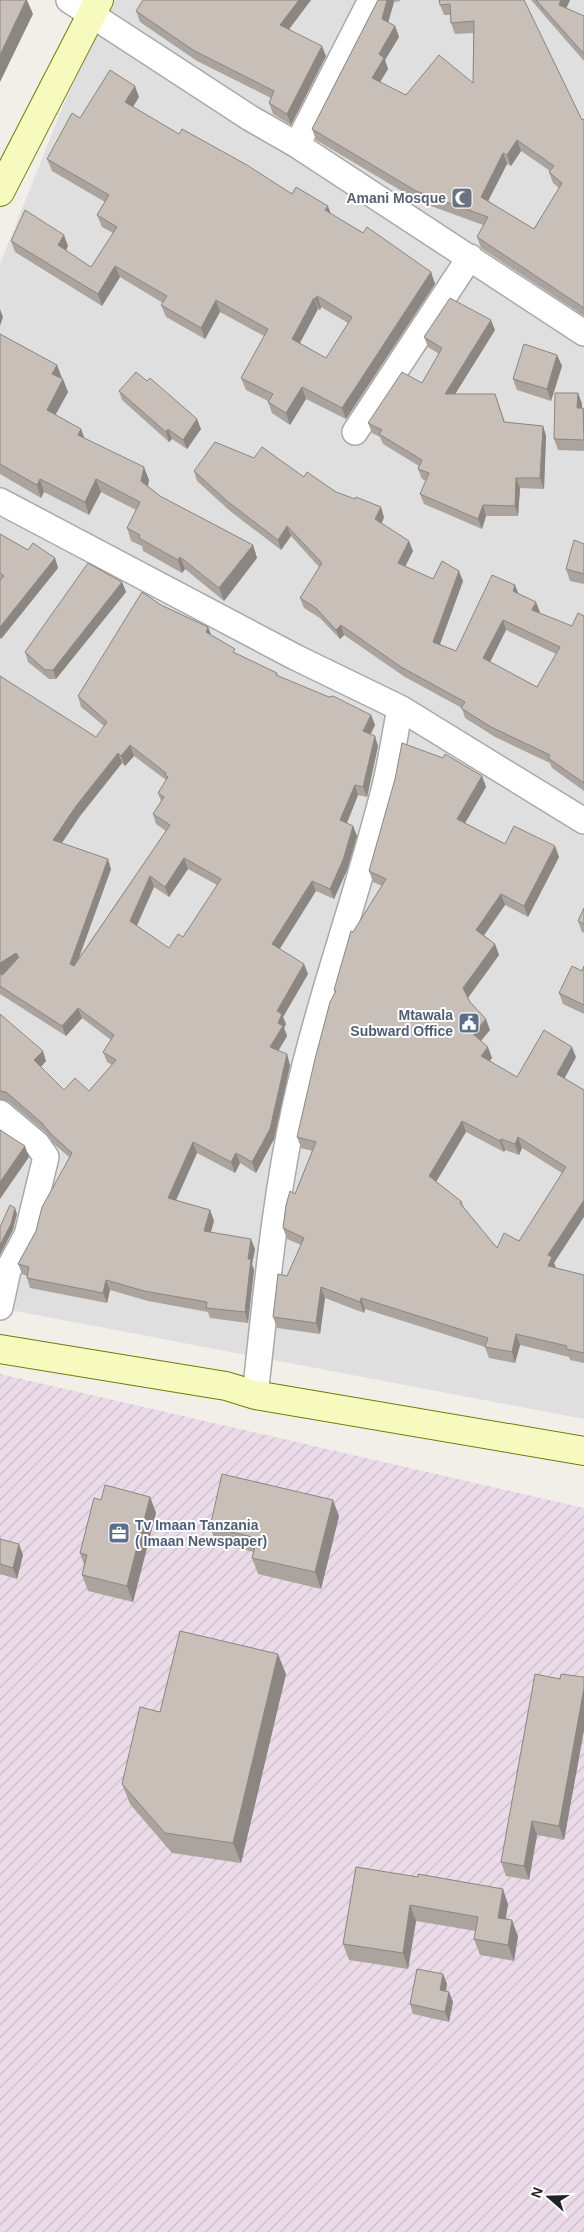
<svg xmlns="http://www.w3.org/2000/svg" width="584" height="2232" viewBox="0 0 584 2232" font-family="Helvetica,sans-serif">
	<defs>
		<pattern id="industrial-furrows" width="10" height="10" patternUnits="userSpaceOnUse" patternTransform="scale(1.25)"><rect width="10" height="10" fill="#ebdbe8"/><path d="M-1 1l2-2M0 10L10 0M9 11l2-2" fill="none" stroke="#c9bcc7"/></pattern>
	</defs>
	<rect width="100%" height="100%" fill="#f2efe9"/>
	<path fill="#e0dfdf" d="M113,0H584V1419L0,1308V264L65,101Z"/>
	<path fill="url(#industrial-furrows)" d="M0,1374L584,1508V2232H0Z"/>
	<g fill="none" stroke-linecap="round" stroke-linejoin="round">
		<g stroke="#a9a9a9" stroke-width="28">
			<path id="street" d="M69,0L250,118L297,145L584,333
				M297,145L371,0
				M355,432L470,257
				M0,501L295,657L400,708L584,821
				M0,1113L37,1144L46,1157L27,1235L8,1270L0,1307
				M255,1395C266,1299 274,1201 295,1107C319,998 358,894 385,786C391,761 395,734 400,708"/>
		</g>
		<g stroke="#707d05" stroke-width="30">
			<path id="secondary" d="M0,192L99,0
				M0,1349L226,1386L255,1395L584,1451"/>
		</g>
		<use href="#street" stroke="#fff" stroke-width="25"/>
		<use href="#secondary" stroke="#f7fabf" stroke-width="28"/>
	</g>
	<path fill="#aba49e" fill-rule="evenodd" d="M311,0L289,29L326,56L291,125L273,114L269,103L271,98L197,61L140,22L136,11Z
		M378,0H400V1L394,2L388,22L395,26L399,37L385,60L388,69L380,82L406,95L473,83V33L455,34L451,23L450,15H444L440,5L524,0L582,120L584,119V316L481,248L477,237L483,225L420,202L316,140L312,129ZM521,151L550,171L549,172L553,183L559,188L534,229L488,201L507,164L511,166Z
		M531,0H570L566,8L584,16V61Z
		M139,97L133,107L179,134L331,214L431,272L435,284L346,419L306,399L290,425L272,413L268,402V401L246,390L241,378L264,336L220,312L205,339L166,317L161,305L163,303L120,277L102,306L15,252L11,241L68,246L66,251L91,267L113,233L102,227L97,215L105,202L52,171L47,159L80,118ZM321,307L348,323L326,358L300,343L318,309L320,310Z
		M495,330L455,394H495L505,422L543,426L546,436L544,489L520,488L518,516H486L482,529L424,504L420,494L426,481L422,479L418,469L419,466L383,444L380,437L372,433L368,423L422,383L439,354L428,347L424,337Z
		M0,334L57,365L61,378L68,392L55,415L81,429L84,438L149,480L148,486L160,496L253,545L257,558L224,601L185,569L182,573L143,551L142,546L131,541L127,528L136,510L101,492L89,515L44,492L41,498L0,474Z
		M557,355L562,366L551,401L517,390L513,379Z
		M119,391L201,429L187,449L172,439L169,442L122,400Z
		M578,393L582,404V408L584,409V451L558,450L554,439Z
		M254,458L304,477L384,517L382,523L413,551L405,566L433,579L463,581L440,644L456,651L515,585L518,593L540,612L539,613L572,626L584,616V791L552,768L550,763L495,737L465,718L462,708L405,677L344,635L340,639L320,618L304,608L300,598L319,567L291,536L281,550L230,511L197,481L194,471ZM506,630L556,654L537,687L490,662Z
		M0,534L28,550L55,558L58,568L1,639L0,638Z
		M584,544V584L570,581L566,569Z
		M122,582L126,592L56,679H49L28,662L25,652Z
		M161,605L208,627L211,635L237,654L277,673L278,676L371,715L375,725L370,734L378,746L367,797L358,795L347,823L353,826L357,836L347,870L334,899L316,891L279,949L304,964L308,974L283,1017L286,1024L284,1028L287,1036L278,1051L290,1065L274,1139L256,1173L240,1163L235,1173L197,1153L176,1200L210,1210L214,1221L211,1232L255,1249L252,1264L254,1270L248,1323L210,1318L208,1312L148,1301L110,1290L107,1303L30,1288L27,1278V1276L22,1274L18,1264L36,1231L69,1157L54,1144L46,1133L9,1102L0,1100V1014L46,1061L41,1067L64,1090L89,1091L112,1065L107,1062L103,1052L111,1040L82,1018L66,1036L0,994V978L4,974L96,737L104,726L81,707L78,696ZM134,756L166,780L158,793L161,801L153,814L156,824L166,831L79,958L111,869L62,843L80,816L122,763L125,766ZM188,869L217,885L183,937L169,948L137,926L154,887L169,897Z
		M482,776L486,787L465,823L505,844L555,846L559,857L528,917L505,905L484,935L495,944L499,955L468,998L470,1002L490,1030L481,1041L492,1058L490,1061L517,1077L576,1057L564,1078L584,1090L554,1263L556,1268L584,1275V1363L570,1360L569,1357L520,1345L515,1363L489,1358L485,1347L365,1309L364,1313L325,1298L320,1334L277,1328L273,1317L287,1276L301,1245L287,1239L283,1228L295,1194L312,1151L301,1148L297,1137L335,994L334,990L353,932L382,886L373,882L369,871ZM466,1132L504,1152L505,1150L519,1155L522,1148L562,1173L519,1241L497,1248L464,1208L462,1202L436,1182Z
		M584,908V933L582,932L578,921Z
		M584,966V1014L563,1004L559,993L582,971Z
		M150,1497L156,1513L133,1602L88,1591L82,1575L84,1565L80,1553L101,1500Z
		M339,1516L321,1589L258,1574L252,1558L254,1552L216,1543L210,1527Z
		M0,1539L23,1555L17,1579L0,1574Z
		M286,1674L241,1863L172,1853L130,1804L122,1784L160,1712Z
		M584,1688V1730L564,1840L537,1835L529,1880L506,1876L501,1862Z
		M356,1867L508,1904L506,1919L518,1936L514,1961L480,1955L474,1939L476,1931L416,1921L408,1969L349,1960L343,1944Z
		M443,1974L447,1984L446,1991L449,1992L453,2002L449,2022L413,2014L410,2004Z"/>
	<path fill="#8b8681" d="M26,0H27L33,14L0,82V55Z
		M299,0H311L284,36L280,25Z
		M387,0H393L394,2L386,30L382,19Z
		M561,0H570L563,16L559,5Z
		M395,26L399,37L385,60L388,69L376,89L372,78L379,54Z
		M322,46L326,56L291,125L287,114Z
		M135,86L139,97L129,113L125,102Z
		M517,140L521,151L511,166L507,155Z
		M503,153L507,164L485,207L481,197Z
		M328,206L332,217L325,210Z
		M64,235L68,246L62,257L58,245Z
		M115,266L120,277L102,306L98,294Z
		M431,272L435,284L346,419L342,408Z
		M317,296L321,307L320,310L315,299Z
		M314,298L318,309L296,350L292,339Z
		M216,300L220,312L205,339L201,328Z
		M0,309L3,317L0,326Z
		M491,320L495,330L449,404L445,394Z
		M557,355L562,366L551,401L547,389Z
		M57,365L62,378L57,386L52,374Z
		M63,379L68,392L51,423L47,410Z
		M302,387L306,399L290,425L286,413Z
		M578,393L582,404V419L577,408Z
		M197,419L201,429L187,449L183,440Z
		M543,426L546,436L544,489L540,478Z
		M81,429L86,442L78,435Z
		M168,429L172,439L169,442L166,432Z
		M144,467L149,480L146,494L141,481Z
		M516,478L520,488L518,516L515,506Z
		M40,479L44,492L41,498L37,485Z
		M96,479L101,492L89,515L85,502Z
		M483,505L486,516L482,529L478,519Z
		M381,507L384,517L379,529L375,519Z
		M287,526L291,536L281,550L278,540Z
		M409,541L413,551L402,573L398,563Z
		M253,545L257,558L224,601L219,588Z
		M180,557L185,569L182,573L178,560Z
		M55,558L58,568L1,639L0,636V627Z
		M459,571L463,581L437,652L433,642Z
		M122,582L126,592L56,679L53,670Z
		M515,585L519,595L513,591Z
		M536,602L540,612L536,620L532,610Z
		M503,620L506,630L487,668L483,658Z
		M341,625L344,635L340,639L336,630Z
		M208,627L212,637L206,632Z
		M371,715L375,725L367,742L363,731Z
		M375,736L378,746L367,797L363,787Z
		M130,745L134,756L125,766L121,756Z
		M118,753L122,763L80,816L57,850L53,840L76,806Z
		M482,776L486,787L461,830L457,819Z
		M355,785L358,795L344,830L340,820Z
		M353,826L357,836L347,870L334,899L330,889Z
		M555,846L559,857L528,917L524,906Z
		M184,858L188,869L169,897L165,887Z
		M108,859L111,869L73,974L70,964Z
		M150,876L154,887L134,931L130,921Z
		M312,881L316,891L276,955L272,944Z
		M501,894L505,905L480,941L476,930Z
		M495,944L499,955L467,999L463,988Z
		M16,953L20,963L0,976V963Z
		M304,964L308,974L283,1017L286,1024L284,1028L287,1036L274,1058L270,1047L278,1023L277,1011Z
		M78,1008L82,1018L66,1036L62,1026Z
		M486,1019L490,1030L477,1045L473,1034Z
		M488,1047L492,1058L485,1067L481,1056Z
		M572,1047L576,1057L561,1085L557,1074Z
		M43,1051L46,1061L38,1070L34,1060Z
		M287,1054L290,1065L274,1139L256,1173L252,1162Z
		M462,1121L466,1132L433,1187L429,1176Z
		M518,1137L522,1148L519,1155L515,1144Z
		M501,1139L505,1150L504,1152L500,1141Z
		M193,1142L197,1153L172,1209L168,1198Z
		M25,1146L29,1157L0,1199V1182Z
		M236,1153L240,1163L235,1173L231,1162Z
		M584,1200V1217L554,1263L556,1268L548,1266V1255Z
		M15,1208L17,1214L13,1230L0,1255V1245Z
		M210,1210L214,1221L208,1241L204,1231Z
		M251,1239L255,1249L252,1264L254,1270L248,1323L245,1312L248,1259Z
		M106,1280L110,1290L107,1303L103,1293Z
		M321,1287L325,1298L320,1334L316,1323Z
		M361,1298L365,1309L364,1313L360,1302Z
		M516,1334L520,1345L515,1363L512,1352Z
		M150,1497L156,1513L133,1602L127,1586Z
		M333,1500L339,1516L321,1589L315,1572Z
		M19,1544L23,1555L17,1579L13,1568Z
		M278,1654L286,1674L241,1863L233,1843Z
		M584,1688V1730L564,1840L559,1826Z
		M532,1821L537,1835L529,1880L524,1866Z
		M503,1889L508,1904L503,1934L498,1918Z
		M410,1905L416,1921L408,1969L403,1953Z
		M512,1920L518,1936L514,1961L508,1945Z
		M443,1974L447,1984L444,2000L440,1990Z
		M449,1992L453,2002L449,2022L445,2012Z"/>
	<path fill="#c7bfb8" stroke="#8b8681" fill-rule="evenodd" d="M0,0H26L0,55Z
		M143,0H299L280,25L322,46L287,114L269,103L274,91L193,50L136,11Z
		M378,0H387L382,19L395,26L379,54L384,58L372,78L406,95L439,55L473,83L474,21L451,23L450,4L440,5L439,0H524L582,120L584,119V308L477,237L488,217L416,191L312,129ZM517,140L554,166L549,172L562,183L534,229L481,197L503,153L507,155Z
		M536,0H561L559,5L584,16V54Z
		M110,70L135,86L125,102L179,134L182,129L247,165L292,194L296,187L328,206L325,210L363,233L367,227L431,272L342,408L302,387L286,413L268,402L273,394L241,378L268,329L216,300L201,328L161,305L167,296L115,266L98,294L11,241L25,210L64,235L58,245L91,267L117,227L97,215L109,195L47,159L72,113L80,118ZM317,296L352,317L326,358L292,339L314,298L315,299Z
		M450,298L491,320L445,394H495L504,422L543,426L540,478H516L515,506L483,505L478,519L420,494L429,473L418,469L422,460L379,434L382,430L368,423L402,372L422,383L442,348L424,337Z
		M0,334L57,365L52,374L63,379L47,410L81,429L78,435L144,467L141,481L160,496L253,545L219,588L180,557L178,560L139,538L140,535L127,528L140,502L96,479L85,502L40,479L37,485L0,464Z
		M524,344L557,355L547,389L513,379Z
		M136,372L147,381L150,378L197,419L183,440L168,429L166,432L119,391Z
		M555,393H578L577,408H583L584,440L554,439Z
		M215,442L254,458L262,447L304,477L307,472L336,492L355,499L356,497L381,507L375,519L409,541L398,563L433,579L442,561L459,571L433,642L456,651L492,575L515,585L513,591L536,602L532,610L572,626L578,613L584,616V783L548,758L550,755L491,727L461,708L465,702L401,667L341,625L336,630L316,608L300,598L322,563L287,526L278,540L227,501L194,471ZM503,620L560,647L537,687L483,658Z
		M0,534L28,550L33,543L55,558L0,627V580L4,576L0,573Z
		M574,540L584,544V574L566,569Z
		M88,563L122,582L53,670H45L25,652Z
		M142,592L161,605L208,627L206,632L235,649L233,652L277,673L276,675L329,697L333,696L371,715L363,731L375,736L363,787L355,785L340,820L353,826L343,860L330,889L312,881L272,944L304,964L277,1011L282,1014L278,1023L283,1026L270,1047L287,1054L270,1129L252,1162L236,1153L231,1162L193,1142L168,1198L210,1210L204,1231L251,1239L248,1259H251L245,1312L206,1308L207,1302L144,1291L106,1280L103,1293L27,1278L29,1267L18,1264L36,1231L42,1207L72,1153L50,1133L42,1123L6,1092L0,1091V1014L43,1051L34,1060L64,1090L75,1078L89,1091L116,1060L103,1052L114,1035L78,1008L62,1026L0,986V978L19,957L16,953L0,963V676L96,737L107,722L78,696ZM130,745L166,773L165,775L168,777L158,793L164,797L153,814L170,825L74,966L70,964L108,859L53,840L76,806L118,753L121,756ZM184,858L221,879L183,937L178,934L169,948L130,921L150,876L165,887Z
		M402,743L443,758L445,754L482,776L457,819L505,844L514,826L555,846L524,906L501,894L476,930L495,944L463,988L470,1002L486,1019L473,1034L488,1047L481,1056L517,1077L544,1030L572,1047L557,1074L584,1090V1200L548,1255L552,1257L548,1266L584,1275V1353L566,1349L567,1346L516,1334L512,1352L485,1347L488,1338L361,1298L360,1302L321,1287L316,1323L273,1317L278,1274L287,1276L304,1238L283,1228L286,1205L290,1191L295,1194L316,1142L297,1137L315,1059L330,1002L336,991L334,990L351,931L353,932L386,879L369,871L395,779ZM462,1121L500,1141L501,1139L515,1144L518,1137L566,1167L519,1241L504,1233L497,1248L460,1203L462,1202L429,1176Z
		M584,908V924L578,921Z
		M572,966L582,971L584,966V1005L559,993Z
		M0,1130L25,1146L0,1182Z
		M10,1205L15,1208L11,1224L0,1245V1227Z
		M222,1474L333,1500L315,1572L252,1558L257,1538L210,1527Z
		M105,1485L150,1497L127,1586L82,1575L87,1555L80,1553L94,1498L101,1500Z
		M0,1539L19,1544L13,1568L0,1564Z
		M180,1631L278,1654L233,1843L165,1833L122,1784L140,1707L160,1712Z
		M535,1674L560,1679L561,1674L584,1677V1688L559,1826L532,1821L524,1866L501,1862Z
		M356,1867L418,1877V1874L503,1889L498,1918L512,1920L508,1945L474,1939L478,1917L410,1905L403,1953L343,1944Z
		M417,1969L443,1974L440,1990L449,1992L445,2012L410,2004Z"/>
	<defs>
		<g id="mosque-square" transform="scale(1.125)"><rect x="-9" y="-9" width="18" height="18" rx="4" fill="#6b7280" stroke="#fff"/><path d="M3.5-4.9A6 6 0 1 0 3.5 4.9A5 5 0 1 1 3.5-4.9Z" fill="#fff"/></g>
		<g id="civic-square" transform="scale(1.125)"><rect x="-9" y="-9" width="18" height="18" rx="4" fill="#5c6f8a" stroke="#fff"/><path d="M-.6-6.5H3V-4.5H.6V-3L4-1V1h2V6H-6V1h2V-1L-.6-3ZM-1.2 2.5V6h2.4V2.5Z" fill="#fff"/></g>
		<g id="office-square" transform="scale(1.125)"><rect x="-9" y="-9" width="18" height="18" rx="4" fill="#5c6f8a" stroke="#fff"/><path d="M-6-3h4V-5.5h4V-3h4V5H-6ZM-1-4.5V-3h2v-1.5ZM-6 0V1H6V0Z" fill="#fff"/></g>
	</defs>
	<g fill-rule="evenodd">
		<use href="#mosque-square" x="462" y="198"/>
		<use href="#civic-square" x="469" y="1023"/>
		<use href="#office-square" x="119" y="1533"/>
	</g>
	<g text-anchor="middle" stroke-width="4" stroke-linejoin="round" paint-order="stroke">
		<g font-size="14" font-weight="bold" fill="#5b616d" stroke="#fff" text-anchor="end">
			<text x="446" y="203">Amani Mosque</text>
		</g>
		<g font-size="14" font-weight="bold" fill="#4e5e75" stroke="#fff" text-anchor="end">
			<text x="453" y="1020">Mtawala<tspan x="453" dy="16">Subward Office</tspan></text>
			<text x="135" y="1530" text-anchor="start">Tv Imaan Tanzania<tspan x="135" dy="16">( Imaan Newspaper)</tspan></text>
		</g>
	</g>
	<g transform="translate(549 2197) rotate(290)" stroke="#ffffff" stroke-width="4" paint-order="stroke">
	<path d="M0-4L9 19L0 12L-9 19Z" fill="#222222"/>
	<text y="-8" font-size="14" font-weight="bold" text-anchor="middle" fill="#222222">N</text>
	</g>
</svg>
